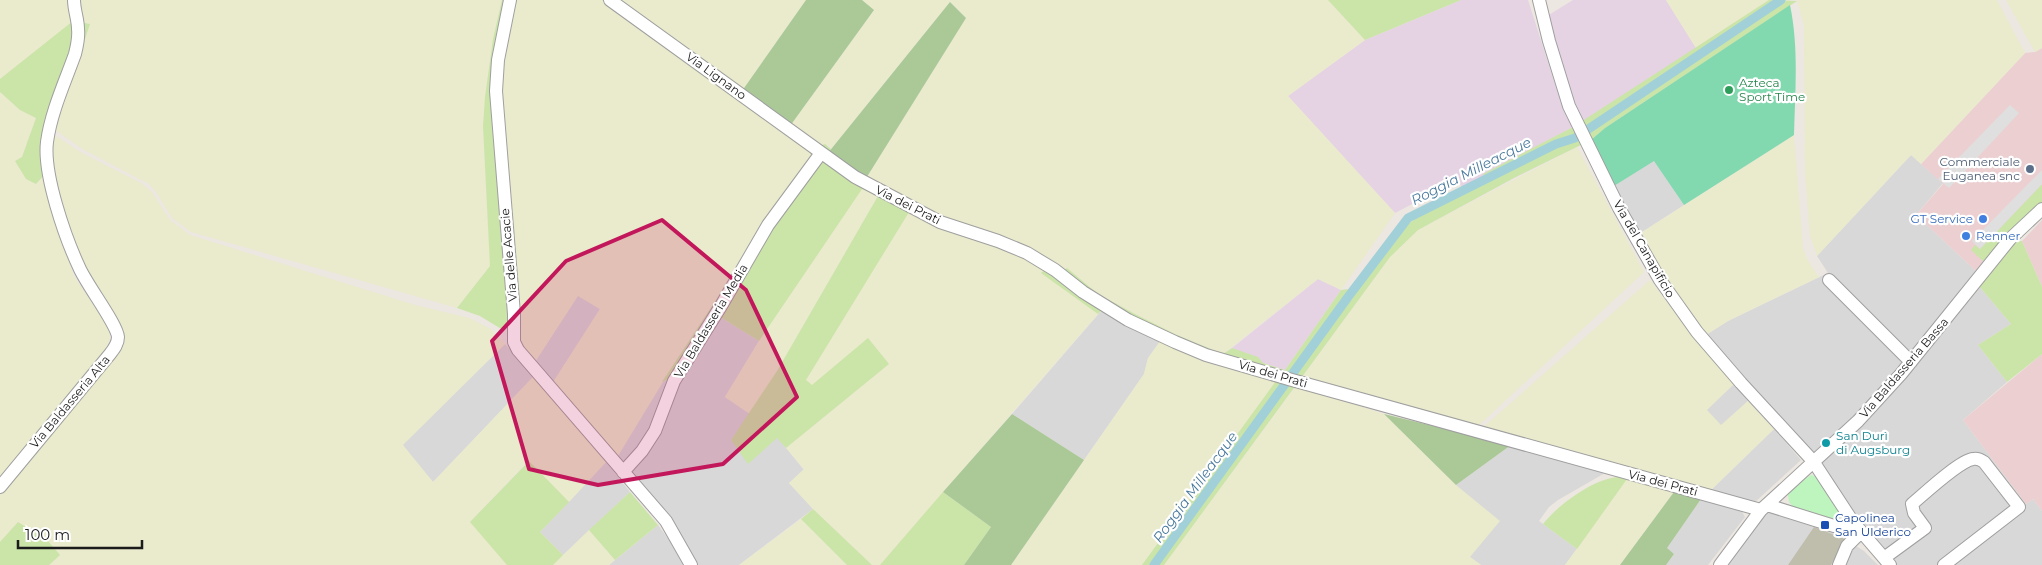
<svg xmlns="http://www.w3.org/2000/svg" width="2042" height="565" viewBox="0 0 2042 565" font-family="Montserrat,sans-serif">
	<rect width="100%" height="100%" fill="#ece7e0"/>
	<path fill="#d9d8d8" d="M1911,155L1943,183L1916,215L1976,271L1865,409L1814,456L1706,335L1728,321L1828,273L1817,256Z
		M1654,160L1684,205L1639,234L1614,186Z
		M1979,286L2011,324L1978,345L2007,382L1963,420L2026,504L2033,499L2042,511V565H1896L1863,529L1818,463Z
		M578,295L600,309L552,384L533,365Z
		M1102,310L1161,340L1148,358L1144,374L1084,460L1012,414Z
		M717,315L759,341L725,397L750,414L731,440L778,438L804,470L789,483L813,509L739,565H694L616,459L662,382L678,375Z
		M505,344L534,376L433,482L402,445Z
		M1734,384L1748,401L1721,426L1706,410Z
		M1774,429L1801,460L1754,503L1708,493Z
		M1511,445L1605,473L1558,500L1549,507L1539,521L1577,549L1565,565H1481L1470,557L1456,485Z
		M606,462L630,492L563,555L540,532Z
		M1701,499L1741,510L1745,517L1708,565H1666L1674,554L1666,548Z
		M1765,511L1838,535L1864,551L1878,565H1725Z
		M658,525L669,540L683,565H609Z"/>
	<path fill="#ecd0d1" d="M2042,48V203L2004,237L1976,271L1916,215L1943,184L1921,164L2025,53L2035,52Z
		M2042,220V287L2022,241Z
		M2042,354V511L2033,499L2026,504L1963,420Z"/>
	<path fill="#e5d3e3" d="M1461,0H1528L1561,103L1573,127L1484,174V176L1462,188L1458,180L1395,213L1288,96L1365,40Z
		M1573,0H1666L1696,48L1580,123L1547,16Z
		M1318,279L1341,290L1285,370L1263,363L1232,348Z"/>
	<path fill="#bfbead" d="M1814,527L1845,539L1831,565H1788Z"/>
	<path fill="#eaeacc" d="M0,0H502L493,39L485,97L483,126L490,266L457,308L191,232L172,218L156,192L149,184L84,150L52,128L89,24L73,22L0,79Z
		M517,0H602L809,151L812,157L685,346L616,459L552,384L600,309L578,296L533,365L518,341L500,97L502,63Z
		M617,0H806L742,91Z
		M862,0H1328L1365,40L1288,96L1395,213L1341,290L1318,279L1223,354L1177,335L1137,315L1098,294L1067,268L1062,271L962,228L865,180L966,18L950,2L831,149L829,145L820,146L790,126L874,10Z
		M1666,0H1769L1696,48Z
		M1797,0H1997L2025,53L1921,164L1911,155L1817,256L1810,236L1805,172L1804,26Z
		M2006,0H2042V48L2035,52Z
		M0,92L20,110L36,118L22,157L15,161L26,179L36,184L44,175L56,222L74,276L103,319L109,330L110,338L104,354L0,478Z
		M50,132L82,153L141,183L152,192L170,220L190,235L415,305L469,318L491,329L505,344L403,445L433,482L534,376L606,462L569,502L528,461L471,521L508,565H49L60,555L18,522L0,542V491L119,348L84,266L55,187Z
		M1794,135L1803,248L1807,259L1819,277L1728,321L1706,335L1680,302L1639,234Z
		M1577,147L1644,272L1477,427L1303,376L1390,257L1418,230Z
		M862,188L878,196L777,371L750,414L725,397L759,341Z
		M909,211L998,244L1047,269L1098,314L880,565H872L813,509L789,483L804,469L786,448L889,364L868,339L812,386L806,380Z
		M1650,280L1696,340L1734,384L1707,410L1721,425L1748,401L1774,429L1708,493L1480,430Z
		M1161,340L1277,380L1142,565H1011L1144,374L1148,358Z
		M1296,386L1384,414L1456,485L1500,521L1470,557L1481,565H1164Z
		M1627,479L1674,492L1620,565H1565Z
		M801,519L847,565H739Z
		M589,530L615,560L609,565H553Z"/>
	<path fill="#cbe4a8" d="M502,0H517L502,63L500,97L509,327L503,330L480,316L457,308L490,266L483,126L485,97L493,39Z
		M602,0H617L820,146L825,144L831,149L829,153L840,163L947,222L1062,271L1067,268L1098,294L1137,315L1177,335L1223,354L1232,348L1258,357L1263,363L1285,370L1341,290L1349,289L1403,221L1407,225L1421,214L1487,183L1483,174L1573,127L1769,0L1797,1L1605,128L1591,140L1514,178L1418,230L1390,257L1164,565H1142L1276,381L1102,310L1098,314L1041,273L1046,269L1023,255L909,212L806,380L812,385L868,338L889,364L786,448L777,438L748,464L731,440L777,371L878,196L862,189L759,341L717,315L678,375L662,382L777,207L812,157L809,151Z
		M1328,0H1461L1365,40Z
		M73,21L90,24L79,57L73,53L44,175L36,184L26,179L15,161L22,157L36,118L20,110L0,92V79Z
		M2042,184V203L2004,237L1984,262L1971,250L1975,245L1980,249Z
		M2013,241H2022L2042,287V354L2007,382L1978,345L2011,324L1979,286Z
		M529,461L569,502L540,532L563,555L553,565H507L470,522Z
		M1619,477L1627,479L1577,549L1543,524C1558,505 1594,478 1619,477Z
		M630,492L658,525L615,560L589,530Z
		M943,492L991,527L964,565H880Z
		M813,509L872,565H847L801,519Z
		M18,522L48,541L60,555L49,565H0V542Z"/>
	<path fill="#aac997" d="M806,0H862L874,10L790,126L742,91Z
		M950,2L966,18L865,180L828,153Z
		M1012,414L1084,460L1011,565H964L991,527L943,492Z
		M1384,414L1511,445L1456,485Z
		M1674,492L1701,499L1667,548L1674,554L1666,565H1620Z"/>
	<path fill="#bef5be" d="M1811,475L1818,477L1840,513L1839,520L1836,521L1794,508L1789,502L1788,495L1792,488Z"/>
	<path fill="#82d8af" d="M1790,5C1799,48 1795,92 1794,135L1684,205L1654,161L1614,186L1591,140L1605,128Z"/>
	<path fill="#dfdfdf" d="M2010,105L2019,113L1949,188L1938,179Z
		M2042,170V184L1980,249L1972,241Z"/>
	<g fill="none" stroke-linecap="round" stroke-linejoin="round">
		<path stroke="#a2d0d8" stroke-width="9" d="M1154,565L1348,297L1408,218L1556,144L1575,138L1781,0"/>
		<g stroke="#9f9f9f" stroke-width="14">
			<path id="minor" d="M510,0L498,60L496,91L514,314V342L518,350L666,521L691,565
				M610,0L855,177L940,222L998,241L1027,253L1055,270L1083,292L1128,320L1175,342L1206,355L1292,380L1761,510
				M1539,0L1549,41L1569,106L1619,208L1660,280L1697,332L1741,383L1813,461L1853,522L1890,565
				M1829,280L1911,362
				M623,472L642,451L655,431L674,381L721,306L768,225L821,153
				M0,487L110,354C114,349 118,344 118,337C117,324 86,284 79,267C65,237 43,174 47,142C51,112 65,82 75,54C77,46 79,37 78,29C78,19 74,10 74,0
				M1767,505L1834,526H1843L1853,522
				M1884,558L1925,528L1914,513L1912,504C1924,494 1959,461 1973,459C1977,458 1981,460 1984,462L2019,507L1944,565
				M1720,565L1761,510L1858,421L1901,374L2010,239L2042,209
				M1839,565L1847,546L1861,532"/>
		</g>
		<use href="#minor" stroke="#fff" stroke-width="12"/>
	</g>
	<path fill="#c2185b" fill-opacity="0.2" stroke="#c2185b" stroke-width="4" stroke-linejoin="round" d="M662,220L746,290L797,397L723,464L598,485L529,469L492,341L566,261Z"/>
	<circle fill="#2e9e5b" stroke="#fff" stroke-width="2" cx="1729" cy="90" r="5"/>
	<circle fill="#5c6f8a" stroke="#fff" stroke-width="2" cx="2030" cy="169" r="5"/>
	<g fill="#3f7fe0" stroke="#fff" stroke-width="2">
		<circle cx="1983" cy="219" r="5"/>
		<circle cx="1966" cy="236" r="5"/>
	</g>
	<circle fill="#0f9aa8" stroke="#fff" stroke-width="2" cx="1826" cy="443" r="5"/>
	<rect fill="#1a4fb4" stroke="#fff" stroke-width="2" x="1820" y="520" width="10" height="10" rx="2.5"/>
	<g text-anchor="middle" stroke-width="4.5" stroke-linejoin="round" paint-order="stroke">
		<g font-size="12" fill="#1b1b1b" stroke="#fff">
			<text transform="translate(716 76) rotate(36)" y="4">Via Lignano</text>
			<text transform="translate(908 205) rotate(27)" y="4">Via dei Prati</text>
			<text transform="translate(1644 249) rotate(60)" y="4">Via del Canapificio</text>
			<text transform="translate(509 255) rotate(-95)" y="4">Via delle Acacie</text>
			<text transform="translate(711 321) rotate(-59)" y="4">Via Baldasseria Media</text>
			<text transform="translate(1904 368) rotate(-49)" y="4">Via Baldasseria Bassa</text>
			<text transform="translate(1273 374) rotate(16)" y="4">Via dei Prati</text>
			<text transform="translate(70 402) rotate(-50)" y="4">Via Baldasseria Alta</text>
			<text transform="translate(1663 483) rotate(15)" y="4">Via dei Prati</text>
		</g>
		<g font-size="12" fill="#27864d" stroke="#fff" text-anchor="start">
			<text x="1739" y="87">Azteca<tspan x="1739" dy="14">Sport Time</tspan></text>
		</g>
		<g font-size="12" fill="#4e5e75" stroke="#fff" text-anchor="end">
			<text x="2020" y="166">Commerciale<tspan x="2020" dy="14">Euganea snc</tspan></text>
		</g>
		<g font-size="12" fill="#366cbe" stroke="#fff" text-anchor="end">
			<text x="1973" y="223">GT Service</text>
			<text x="1976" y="240" text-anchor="start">Renner</text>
		</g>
		<g font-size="12" fill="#0d838f" stroke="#fff" text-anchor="start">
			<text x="1836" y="440">San Durì<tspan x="1836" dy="14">di Augsburg</tspan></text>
		</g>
		<g font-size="12" fill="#164399" stroke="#fff" text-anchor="start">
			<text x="1835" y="522">Capolinea<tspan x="1835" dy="14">San Ulderico</tspan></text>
		</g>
		<g font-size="14" font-style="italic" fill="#4a7a9d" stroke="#fff">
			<text transform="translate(1471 171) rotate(-27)" y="5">Roggia Milleacque</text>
			<text transform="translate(1195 487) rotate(-54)" y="5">Roggia Milleacque</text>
		</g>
	</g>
	<path d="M18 540v8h124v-8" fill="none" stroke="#1b1b1b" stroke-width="2.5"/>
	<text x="25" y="540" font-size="15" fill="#1b1b1b" stroke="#ffffff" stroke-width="4" paint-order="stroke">100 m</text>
</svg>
